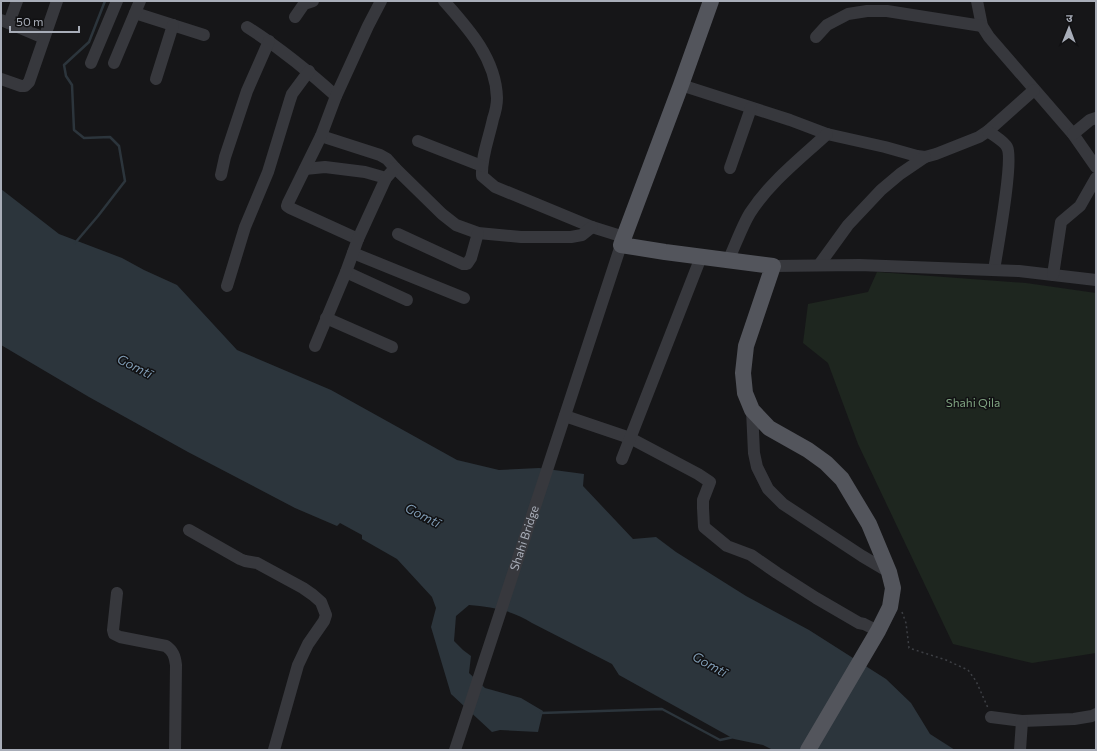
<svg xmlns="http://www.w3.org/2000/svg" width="1097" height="751" viewBox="0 0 1097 751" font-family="Commissioner,'Noto Sans Devanagari',sans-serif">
	<rect width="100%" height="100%" fill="#161618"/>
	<path fill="#1e261f" d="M877,272L1026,283L1096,293V653L1032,663L953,644L858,444L828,363L803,343L808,304L868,292Z"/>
	<path fill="#2c353c" d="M1,189L59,234L122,258L144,270L177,285L237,350L331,390L457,460L499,470L539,468L584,474L583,486L633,539L656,537L676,552L746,596L809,630L886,679L911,703L930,734L955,750H773L763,745L734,739L619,675L612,664L532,623C512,610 492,607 469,605L456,616L454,641L463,650L471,656L469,673L485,688L521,698L543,711L538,732L500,730L492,732L451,694L431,627L436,608L432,597L397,559L362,539V535L340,523L337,526L295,508L188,452L89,397L1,345Z"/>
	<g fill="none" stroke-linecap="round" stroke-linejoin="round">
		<path stroke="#2c353c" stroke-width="2.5" d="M75,243L98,216L125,181L119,146L110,137L84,138L74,130L72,85L66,76L64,65L89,42L105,1
			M541,713L662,709L720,740L734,737"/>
		<path stroke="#3d3f44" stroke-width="1.5" stroke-dasharray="2 3" stroke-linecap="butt" d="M902,612L906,623L909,648L946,660L968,670L976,681L988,708"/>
		<g stroke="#37383d" stroke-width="12">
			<path d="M444,1C469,29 496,59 497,98C497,105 495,113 493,119C489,138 481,157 482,176L495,187L592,227L624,237"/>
			<path d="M977,1L982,26L989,37L1073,134L1096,167"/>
			<path d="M135,13L204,35"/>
			<path d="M295,17L304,4L313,1"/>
			<path d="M1,20L44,38"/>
			<path d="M9,23L17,1"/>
			<path d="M247,27C280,48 307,70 336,96"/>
			<path d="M816,37L827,25L848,14L867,11H887L982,26"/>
			<path d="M91,63L117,1"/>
			<path d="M114,63L140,1"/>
			<path d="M1,79L21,86H25L29,82L57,1"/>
			<path d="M156,79L173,25"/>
			<path d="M681,85L790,120L827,134L885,147L917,156L925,157L936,154L979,137L988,131L1034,90"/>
			<path d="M988,131C993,135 1005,142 1007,147C1014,159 997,251 994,270"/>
			<path d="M1073,134L1090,120L1096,118"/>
			<path d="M321,136L380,155L387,159L395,168L442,214L456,225L478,233L521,237H571L582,235L592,227"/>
			<path d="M418,141L482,166"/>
			<path d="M730,168L751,108"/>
			<path d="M305,169L325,167L365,172L386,178"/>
			<path d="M221,175L225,157L247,91L269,41"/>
			<path d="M398,234L463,264H467L471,258L478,233"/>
			<path d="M358,239L290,208L287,206L288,203L321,136L336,96L368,26L381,1"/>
			<path d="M353,253L464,298"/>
			<path d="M728,261C735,246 742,226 750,213C770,182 800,159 827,134"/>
			<path d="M819,265L848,225L881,190L900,174L925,157"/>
			<path d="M773,266L859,265L1019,271L1096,280"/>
			<path d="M346,272L407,300"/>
			<path d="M1053,275L1061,222L1080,206L1096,178"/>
			<path d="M227,286L245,227L268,172L290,100L292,94L309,71"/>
			<path d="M326,318L392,347"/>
			<path d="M315,346L346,272L358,239L386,178L395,168"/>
			<path d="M752,410L754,453L757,467L768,489L783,504L862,556L889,572"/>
			<path d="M565,416L630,438L698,474L710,482L703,500V508L704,527L727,546L751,555L777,573L816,598L859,623L864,624L878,631"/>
			<path d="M622,459L701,257"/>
			<path d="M189,530L240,559L245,561L257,563L303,588L313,595L321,602L326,615L324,621L308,644L298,665L274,750"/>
			<path d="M117,593L113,630L114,634L120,637L166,646C173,651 175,656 176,665L175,750"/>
			<path d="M991,717L1022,721L1074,719L1092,716L1096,714"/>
			<path id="s1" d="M455,750L621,245"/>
			<path d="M1020,750L1022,721"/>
		</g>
		<path stroke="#53555c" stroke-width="16" d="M711,1L681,85L621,245L665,252L773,266L746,346L743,373L745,393L752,410L769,428L808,450L826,463L842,479L869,524L889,572L893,588L890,607L878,631L808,750"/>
	</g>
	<g text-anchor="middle" stroke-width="3" stroke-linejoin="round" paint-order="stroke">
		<g font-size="12" fill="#7fa381" stroke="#111113">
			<text x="973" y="407">Shahi Qila</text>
		</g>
		<g font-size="12" fill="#a8adb8" stroke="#111113">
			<text dy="4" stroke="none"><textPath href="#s1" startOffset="223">Shahi Bridge</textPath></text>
		</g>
		<g font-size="13" font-style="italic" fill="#7f9bb3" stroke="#111113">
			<text transform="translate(135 366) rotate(27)" y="5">Gomtī</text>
			<text transform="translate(423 515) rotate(27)" y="5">Gomtī</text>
			<text transform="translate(710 664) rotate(29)" y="5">Gomtī</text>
		</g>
	</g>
	<rect width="1097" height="751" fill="none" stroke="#a8adb8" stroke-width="4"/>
	<g transform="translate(1069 28) rotate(1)" stroke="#111113" stroke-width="3" paint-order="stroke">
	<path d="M0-3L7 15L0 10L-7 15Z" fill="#a8adb8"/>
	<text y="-6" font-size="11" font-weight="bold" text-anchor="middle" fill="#a8adb8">उ</text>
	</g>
	<path d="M10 26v6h69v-6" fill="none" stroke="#a8adb8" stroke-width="2"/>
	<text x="16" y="26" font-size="12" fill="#a8adb8" stroke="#111113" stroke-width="3" paint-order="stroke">50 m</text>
</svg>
